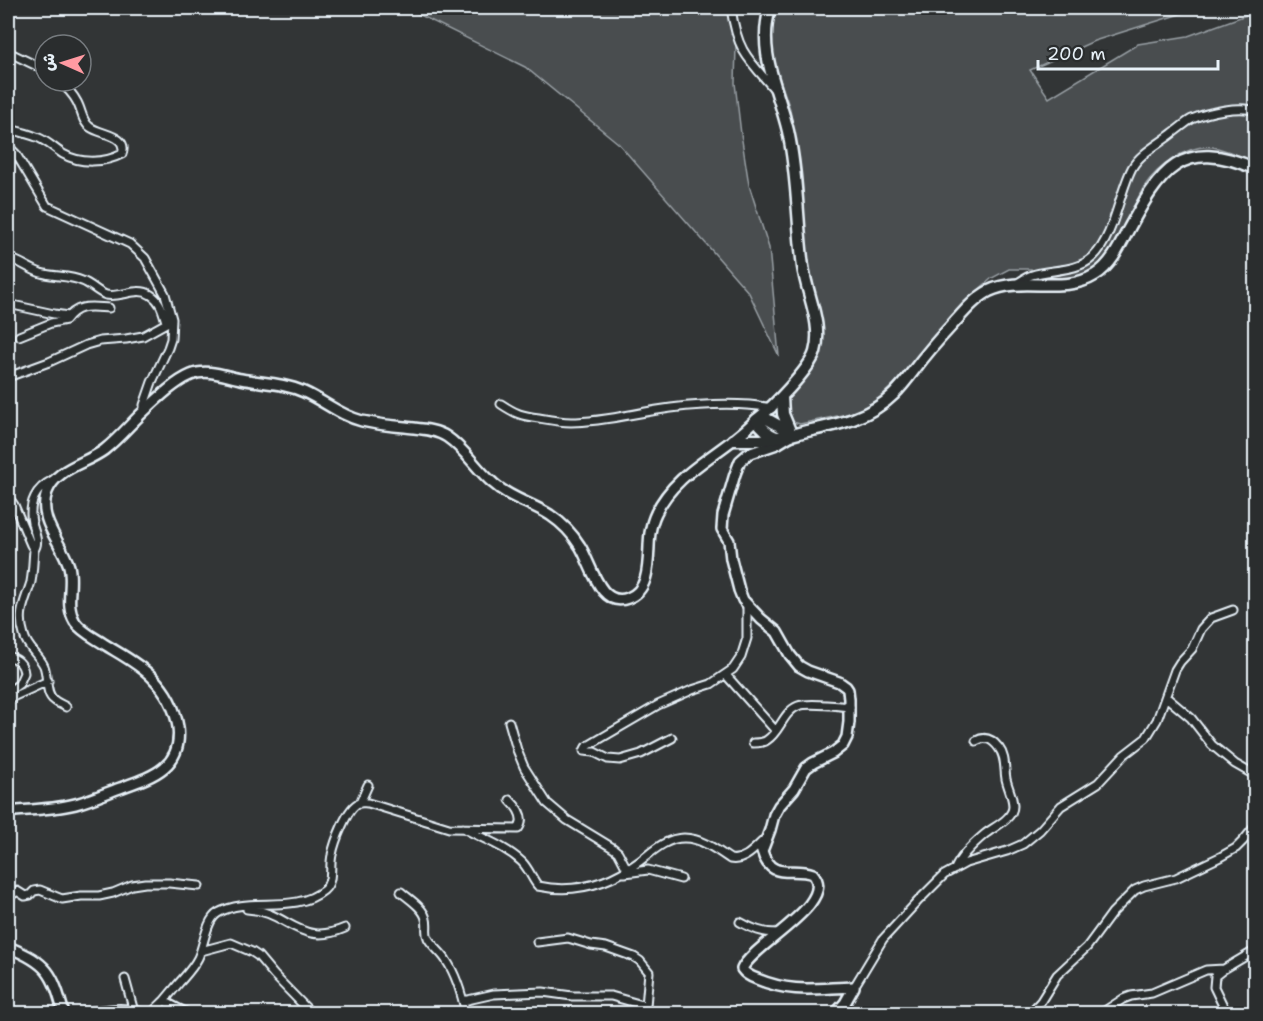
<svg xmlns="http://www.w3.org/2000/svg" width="1263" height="1021" viewBox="0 0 1263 1021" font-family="'Shantell Sans','Playpen Sans Arabic',sans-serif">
	<rect width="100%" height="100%" fill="#323536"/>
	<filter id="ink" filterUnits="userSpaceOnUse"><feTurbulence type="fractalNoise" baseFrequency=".0167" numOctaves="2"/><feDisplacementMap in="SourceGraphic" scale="12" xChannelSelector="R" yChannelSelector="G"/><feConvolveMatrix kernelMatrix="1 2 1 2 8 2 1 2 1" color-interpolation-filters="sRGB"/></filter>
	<g filter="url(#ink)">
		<path fill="#494d4f" stroke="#989fa4" stroke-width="1.5" d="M406,8H737L735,83L741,134L749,185L769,248L779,356L749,293L618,143L525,67Z
			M775,9L1199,8L1094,41L1030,70L1049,98L1138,44L1188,36L1246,15L1255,13V163C1242,157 1227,149 1212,147C1187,144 1157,167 1144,187C1137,199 1132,212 1125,224C1118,239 1111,255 1097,266C1079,281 1053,278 1031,279V269H1009L992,278L962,304L896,382L878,399L856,412L800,424L789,421L786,401L789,393L812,367L821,324L805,242L799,176L790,109L777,71L771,45V22Z"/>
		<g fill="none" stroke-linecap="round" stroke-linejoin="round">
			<g stroke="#e8f1f8" stroke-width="11">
				<path id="street" d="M731,8C733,22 736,37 743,50C751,64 763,76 774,89
					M8,52L35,65L45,71
					M8,129C18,131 29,134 39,138C48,142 55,149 63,154C80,164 105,163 122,154C129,135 101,135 90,127C82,122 82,111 77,102C73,94 66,87 59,81
					M8,146L16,154L47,206L130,244L145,258L165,294L172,319L171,339L168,348L152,382L144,405V412
					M8,258C20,261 29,269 41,273C54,277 70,275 82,281C91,284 97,292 106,295C121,298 138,286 151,295C161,301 163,312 166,322
					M1016,284C1021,281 1026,277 1032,275C1052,269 1077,272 1093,257C1114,237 1119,193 1132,168C1140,153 1161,143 1174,132C1180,128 1186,122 1192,119C1208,112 1240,105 1256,111
					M8,304L54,314L69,316
					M19,336L51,323L66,320C78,303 91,307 109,308
					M8,377L49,362L86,345L100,341L126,339L143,336L170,321
					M501,404C516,414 522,416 539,418C550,420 560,422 571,422C605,422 638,412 671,408C704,404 739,402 772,408
					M8,503L12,502L14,505L31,545L34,550C40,542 34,532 32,523C28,503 36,488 53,480
					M34,550C33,560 33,571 31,582C25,602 17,613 24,635C27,648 39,655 44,666C48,676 45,694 54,700C57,703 63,705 66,707
					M8,656C17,659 23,663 24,673L19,684L8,692
					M726,675L775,730
					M1166,697L1191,718L1212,745L1235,764L1256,776
					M8,699L48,681
					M509,722L517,750L524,767L547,803L567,820L613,848L618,852L627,869
					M672,738L641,754L620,760L608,759L594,752L584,751L586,747L658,705L692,690L711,684L733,669L741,657L747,638V605
					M753,743C758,743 763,743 767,740C780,732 783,712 798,706C808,702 838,706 850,707
					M360,803L368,785
					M463,828C483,839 505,846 522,862C529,869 532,879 538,886C576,894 609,884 640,861C653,851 666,838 684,838C701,838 717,850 730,859C745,862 756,847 766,838
					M955,869C961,855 973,844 985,834C994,827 1013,819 1013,806C1013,797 1008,788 1006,779C1004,768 1006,757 999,748C993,740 986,735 976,741
					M625,873L648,870L681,879
					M401,892C409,899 424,908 426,919C428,926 425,932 428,938C433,947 441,952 446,960C457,976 462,995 466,1014
					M8,898L17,891L25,896L30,895L34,891L40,890L62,899L81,896H99L113,893L132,885L145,883H169L199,886
					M247,909C288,911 299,948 345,928
					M740,922C753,929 762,933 777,933
					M537,942L568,938L591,945L606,947L634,957L640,961L649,972L646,1006L648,1014
					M201,951L231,943L252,952L258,956L274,975L312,1014
					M125,979L133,1008
					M854,987L883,939L919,900L944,875L966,863L1007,851L1023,844L1040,830L1061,806L1098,783L1124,755L1146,738L1157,720L1175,670L1180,662L1192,649L1201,629L1211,618L1233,610
					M164,1001L189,1014
					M463,1001L494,994L543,992L572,996H611L646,1006
					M85,1012C108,1009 125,1005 148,1014
					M151,1014C155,1009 160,1005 164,1001C169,995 174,989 179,983C186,975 193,968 198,958C204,946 206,920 218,913C249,895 294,915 324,890C334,881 329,867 332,855C334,844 347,807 359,803C362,802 365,803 368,803L449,828L518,829C526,819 518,808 510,800
					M1029,1014L1041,1001L1057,975L1087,947L1112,913L1135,890L1144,886L1176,878L1220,857L1236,848L1243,841L1256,825
					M1100,1014L1123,999L1131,996L1152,993L1206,970L1224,969
					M1227,1014L1214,987L1215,976L1224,969L1256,950"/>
			</g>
			<g stroke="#e8f1f8" stroke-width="14">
				<path id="secondary" d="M790,436L777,444L748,454L740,461L735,474L723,515L722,529L729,541L731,559L739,590L743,600L761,619L777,632L790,655L799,666L808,671L839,682L846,687L848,690L849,699V722L847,737L843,745L833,753L813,763L806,768L794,789L779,806L774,815L770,830L762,851C771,882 792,866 813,874C838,903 753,944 742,969C746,975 751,977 757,979C793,994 817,988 854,987
					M8,812C31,809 56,810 79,803C93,799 106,793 120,788C151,777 183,768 178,727C175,708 165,690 152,677C138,663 120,654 104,644C95,638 82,632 75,622C64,604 74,585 69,566C61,541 37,520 47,492C56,468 85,464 104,450C117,440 128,427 140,415C154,402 174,382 191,375C207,368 225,376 241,379C262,383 284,383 304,392C324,401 341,416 362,421C376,424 391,426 405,427C419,429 435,429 447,437C465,449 476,469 493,483C509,498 531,503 550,515C562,523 572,533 580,546C591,563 600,609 628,598C653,589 647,554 650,533C651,527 653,519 656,513C672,479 706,461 734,439C742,433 749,427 756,420
					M8,947C48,963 53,973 64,1014
					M835,1014L845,1003L854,987"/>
			</g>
			<g stroke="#e8f1f8" stroke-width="15">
				<path id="primary" d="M770,8C757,53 778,88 788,131C798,176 797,222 803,267C807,295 823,324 815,352C810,369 771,409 756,420C776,445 780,437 807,431C838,425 871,417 894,394C901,387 908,378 914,370C926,354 939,339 952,325C963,313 974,299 989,291C1022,275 1063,295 1095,275C1110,266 1119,248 1127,232C1160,171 1181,136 1256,169
					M782,397L783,414L790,431
					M762,416C772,422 783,427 792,434
					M733,440H761L775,438"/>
			</g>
			<use href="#street" stroke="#2a2d2e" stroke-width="7"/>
			<use href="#secondary" stroke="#2a2d2e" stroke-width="9"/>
			<use href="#primary" stroke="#2a2d2e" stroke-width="10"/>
		</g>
	</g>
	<rect width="1263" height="1021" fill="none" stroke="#2a2d2e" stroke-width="30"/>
	<rect x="15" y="15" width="1233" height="991" fill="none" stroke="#e8f1f8" stroke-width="2" filter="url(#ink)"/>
	<g transform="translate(63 63) rotate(273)"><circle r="28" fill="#2a2d2e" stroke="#767b7f" stroke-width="1.5"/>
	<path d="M0-4.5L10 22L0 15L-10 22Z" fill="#ff9aa2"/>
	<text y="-9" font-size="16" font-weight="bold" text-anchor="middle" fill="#e8f1f8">ش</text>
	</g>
	<path d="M1038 60v9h180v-9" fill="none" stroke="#e8f1f8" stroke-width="3"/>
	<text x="1047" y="60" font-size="18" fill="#e8f1f8" stroke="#2a2d2e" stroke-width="4.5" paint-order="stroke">200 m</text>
</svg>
